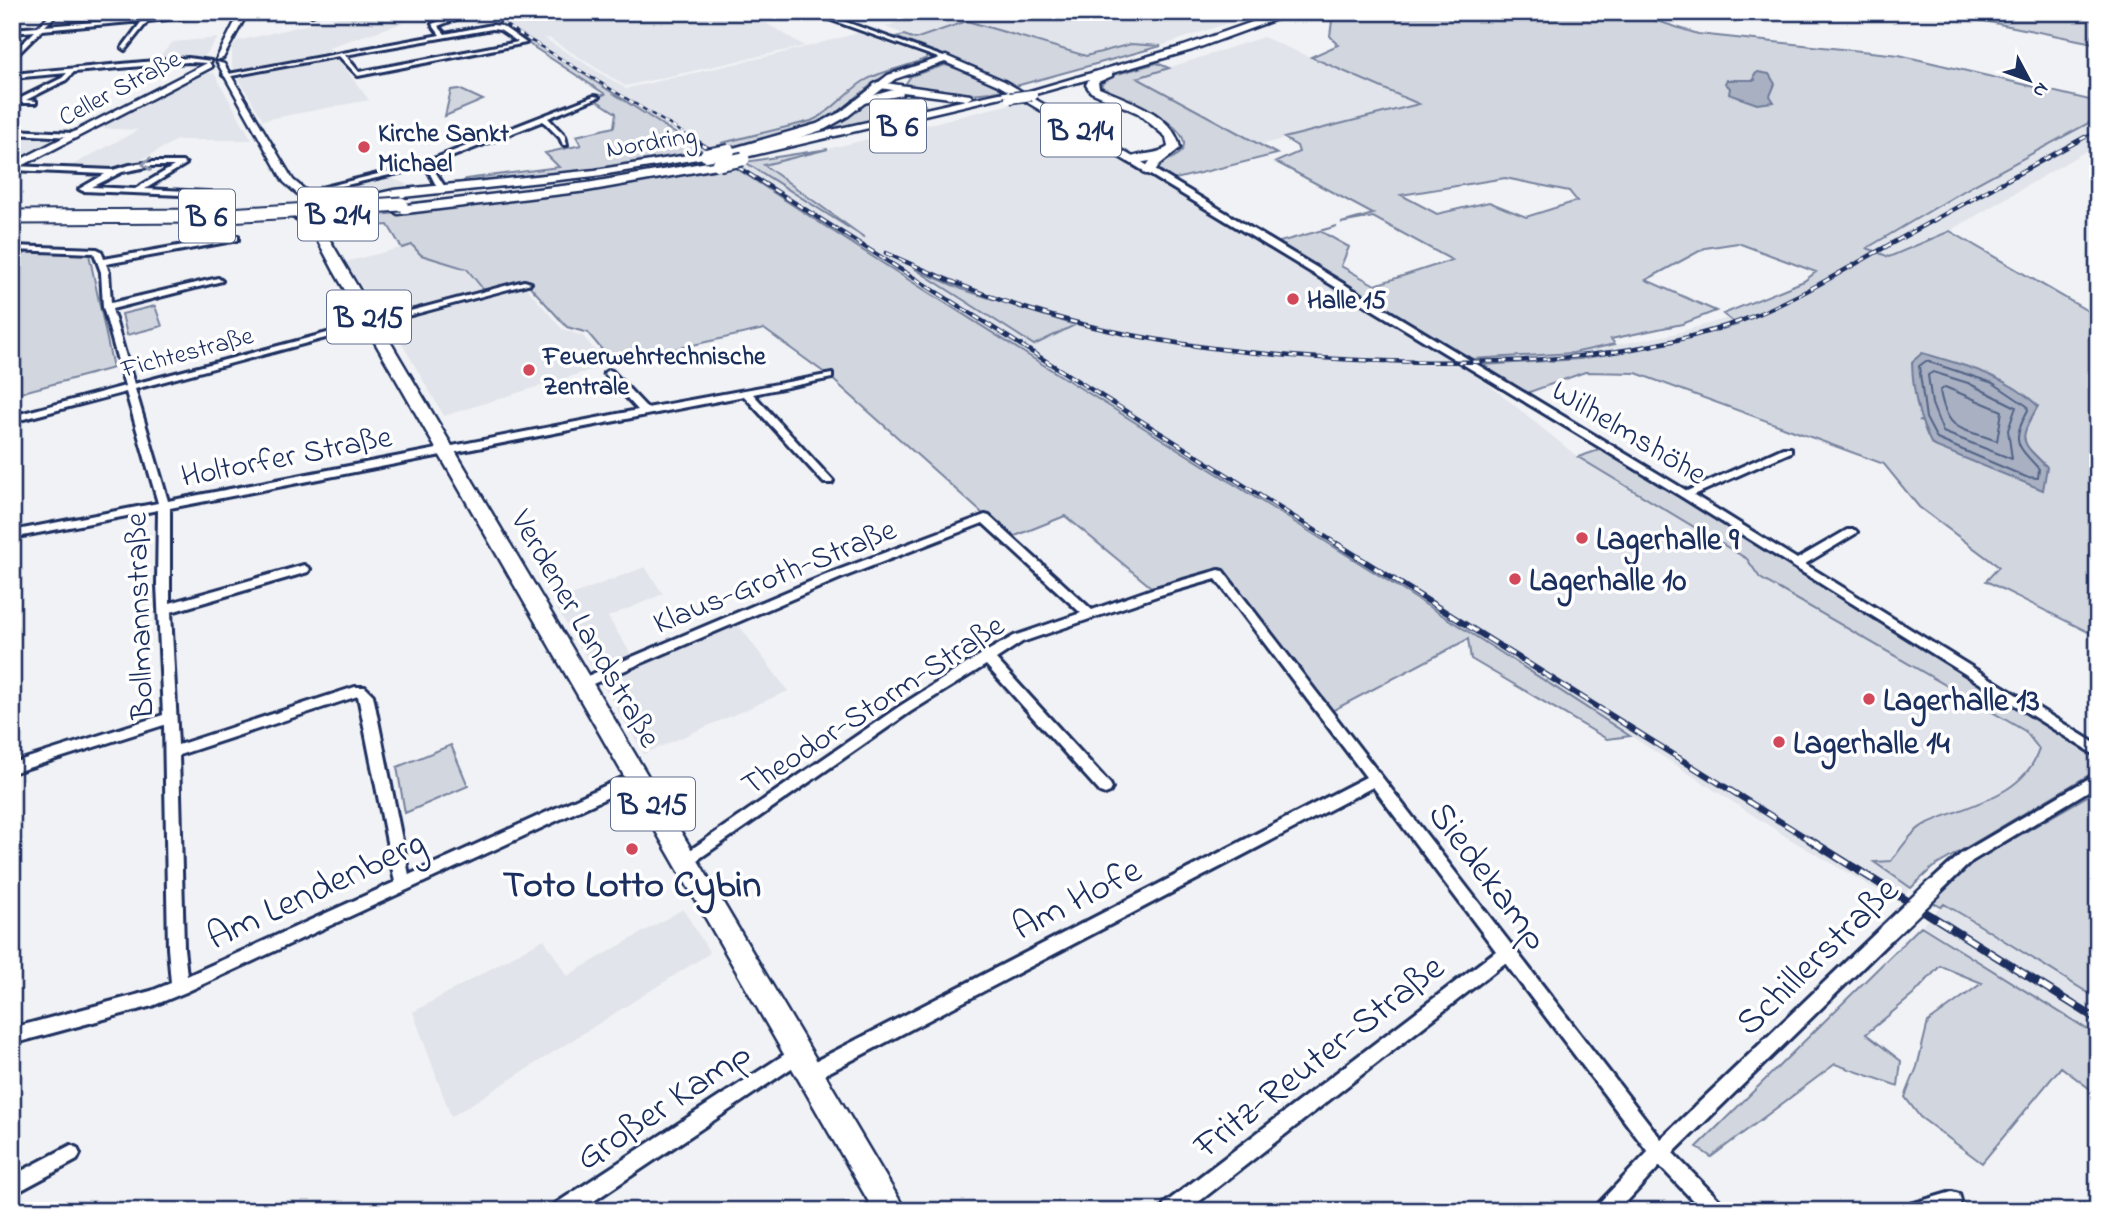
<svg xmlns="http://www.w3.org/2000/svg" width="2110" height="1223" viewBox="0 0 2110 1223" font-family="'Indie Flower',sans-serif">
	<rect width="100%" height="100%" fill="#f1f2f5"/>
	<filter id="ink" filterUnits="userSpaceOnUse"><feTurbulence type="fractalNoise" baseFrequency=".0143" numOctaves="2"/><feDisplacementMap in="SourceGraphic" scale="14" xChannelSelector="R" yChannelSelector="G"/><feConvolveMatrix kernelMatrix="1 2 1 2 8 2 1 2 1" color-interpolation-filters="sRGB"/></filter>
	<g filter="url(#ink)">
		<path fill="#e1e4ea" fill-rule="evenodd" d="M361,12H397L415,19L329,47L369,100L263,120L232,67V48L237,41Z
			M480,12H499L520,23L524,22L507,12H747L805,46L625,86L549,38L545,39L628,90V88L783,53L858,33L927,58L889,69L864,81L822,116L811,121L722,143L725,148L708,152L550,52Z
			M887,12H1260L1161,46L1131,44L1086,56L967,21L915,39L886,27L897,22L884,17L891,13Z
			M1263,37L1420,104L1260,145L1137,78Z
			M218,38L204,57L154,62L173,42Z
			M200,73H214L252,140H177L139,161L117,168H67L138,130L95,128Z
			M1023,101L1471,370L1584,462L1747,559L1760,578L2025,731L2039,749L2034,766L1994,798L1921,826L1891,861L1876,863L1911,888L1898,902L1788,838L1471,632L987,329L730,164L745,162L852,230L763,165ZM919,272L964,290L1074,325L1034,345Z
			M2098,118V144L1950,231L1889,257L1866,249L1972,186Z
			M12,134L47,135L45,137L57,138L12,161Z
			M389,177L415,188L347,197L323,196L333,189Z
			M412,245L421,255L467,269L486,293L385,321L345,262Z
			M526,287L562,329L583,336L607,365L444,416L391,325Z
			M1728,318L1738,325L1669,343L1580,359L1482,365L1472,359L1573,353L1673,334Z
			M645,567L663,594L608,617L638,665L738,624L788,691L644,754L553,602Z
			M1944,904L2098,999V1036L1921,926Z
			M683,909L710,953L451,1117L413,1012L544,939L567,976Z"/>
		<path fill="#d2d6df" stroke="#76829e" stroke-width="2" fill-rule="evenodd" d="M1307,12H1629L1698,34L1899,55L2098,102V118L1972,186L1867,248L1889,257L1950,231L2098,317V637L1986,581L1999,567L1919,507L1884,464L1636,373L1585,372L1527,393L1482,365L1580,359L1669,343L1737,325L1723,314L1804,281L1816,272L1738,243L1705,248L1646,280L1716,311L1682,324L1611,339L1615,344L1573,353L1472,359L1276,243L1337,226L1320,231L1349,247L1341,266L1375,285L1452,260L1373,217L1341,223L1373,214L1276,162L1299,152L1297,146L1284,138L1419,104L1311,57L1338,45L1330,36L1332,21L1302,15ZM1505,178L1569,191L1577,201L1526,217L1489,202L1437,214L1401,195ZM1919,421L2023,431L2026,446L2046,466Z
			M1940,12L1984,20L2003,12H2098V44Z
			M967,21L1086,56L1131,44L1161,46L1016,86L980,69L895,37L904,35L915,39Z
			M526,42H534L704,152L599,169L462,183L466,179L559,167L545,153L581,145L576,136L614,127L616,113L594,99L605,94Z
			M927,58L925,60L877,80L834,116L816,124L770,139L725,148L722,143L811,121C832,112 845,93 864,81C884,69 907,68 927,58Z
			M1157,63L1169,68L1137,78L1277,154L1172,180L1157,167C1164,160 1175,159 1181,152C1201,128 1119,95 1105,90L1101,85L1110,76Z
			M945,65L971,73L1004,90C980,94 924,100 906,83L911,76Z
			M459,89L483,100L445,116L451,90Z
			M899,94L917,96L925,105L913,113L774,143L837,122L874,98Z
			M828,149L764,165L865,238L745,162Z
			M730,164C1027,360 1333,541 1630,736L1607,739L1471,659L1468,639L1330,712L1222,570L1151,587L1065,516L1010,538L829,376L764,329L613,363L588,333L567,327L527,283L486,293L467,269L421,255L412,245L402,248L388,225L333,229L344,219L563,194Z
			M40,251L89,254L113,368L12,395V261L28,252Z
			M915,269L964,290L1075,325L1034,345Z
			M155,306L162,326L127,335L122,314Z
			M1599,450L1611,454L2095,756L2092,773L1932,868L1911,888L1874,862L1891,861C1900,850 1912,831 1924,825C1964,805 2024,798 2039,749L2025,731L1760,578L1747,559L1578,457Z
			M451,745L468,786L405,813L397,767Z
			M2098,790V999L1963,915L1944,904L1941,907L1932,902L1968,865Z
			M1921,926L2098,1036V1095L2061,1067L1982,1163L1920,1117L1905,1097L1917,1067L1928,1022L1982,983L1940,966L1913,995L1866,1034L1901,1061L1898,1086L1835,1064L1711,1157L1697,1147Z"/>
		<path fill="#a8b0c2" stroke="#707c9a" stroke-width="2" d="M1758,72L1769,74L1775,84L1770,96L1774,102L1757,104L1729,94L1730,88L1725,83L1727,80H1755L1754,75Z
			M1922,353C1963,365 2008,376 2038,406C2018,441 2019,440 2047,467L2043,490L1932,445C1918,418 1913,393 1912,362Z"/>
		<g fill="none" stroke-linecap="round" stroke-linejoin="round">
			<path stroke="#536386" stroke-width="2" d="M1926,361L1993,383L2027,406L2028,410C2011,442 2016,444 2039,469L2038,478L2026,477L1937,439L1926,418L1919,366Z
				M1933,372L1968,383L2016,407L2008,430L2012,459L1943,432L1932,404L1928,375Z
				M1945,387L2002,411L1997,441C1960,427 1948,433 1940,391Z"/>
			<g stroke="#1b2f5e" stroke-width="6">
				<path id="minor" d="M53,12H59L45,26L144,18L148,15L151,17L235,12L148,21L125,50L122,48L142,21L42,30L12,60V54L35,31L12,33V29L38,27Z
					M318,12L312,15L309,13L310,12Z
					M459,12H465L461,17L438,26L445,34L492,25L502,26L526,43L358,76L339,56L226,77L223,75L440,35L432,24L457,15ZM492,29L500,30L518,42L359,72L345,55Z
					M809,12H818L949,59L944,60Z
					M188,58L211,61L208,63L188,62L74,72L66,80L26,100L36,101V103H18L15,101L62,78L67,73L12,78V74Z
					M594,96L599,97L548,118L565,136L567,145H563L560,138L543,121L431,165L446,189L445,191H439L427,168L424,167L325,190L321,188L423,163Z
					M12,130L73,133L76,135L73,137L12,134Z
					M1129,158H1135L1687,491L1783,448H1791V452L1694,495L1797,559L1847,530H1855L1857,532L1855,534L1805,564L2098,745V757L1682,497L1129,162Z
					M152,162H182L186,164L145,189L208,192H211L218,203L209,208L205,206L210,202L206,196L83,191L79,189L105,174L12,170V166L113,170L130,165ZM152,166H174L135,189L92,187L122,172Z
					M235,236H238V240L106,264L109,272L111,303L218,278L222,281L112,309L134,384L524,281L531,283L135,389L168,501L638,410L606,375L604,373L609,370L612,371L647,408L832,374V378L753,394L833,481L832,483H824L744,396L170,508V603L304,565L310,569L308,572L171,612L178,745L355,687H365L373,695L409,875L633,773L638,772L643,773L645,777L643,781L186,992L152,1006L12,1044V1028L151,991L171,983L168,948L164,725L12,773V763L163,715L157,584L158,510L12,538V531L158,503L126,392L12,422V416L125,386L103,307L101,272L94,253L12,250V246L97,249L101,251L104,259ZM358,696L395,882L187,976L184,948L179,755Z
					M985,515L989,516L1092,610L1152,589L1219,570L1223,571L1661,1139L1882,927L1888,925L1894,927L1896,932L1894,937L1673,1153L1723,1204L1725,1211H1703L1660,1166L1618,1211H1596L1598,1204L1648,1152L1505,963L1187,1211H1162L1164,1204L1496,951L1373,787L816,1079L810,1081L804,1079L801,1073L804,1067L1366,777L1216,579L1160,595L1022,642L996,659L1110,784L1112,788L1110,792L1105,794L1100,792L986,665L910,712L690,865L685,867L680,865L677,861L680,857L900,706L982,654L1014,636L1081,613L983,523L841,578L588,686H578L576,683L578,680L833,572Z
					M2098,773V785L1972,861L1939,893L1934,894L1929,893L1926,888L1929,883L1962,853Z
					M799,1045L805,1047L808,1053L805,1059L579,1211H553L555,1204Z
					M71,1145L77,1148L80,1154L77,1160L12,1195V1176Z
					M1952,1192L1959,1194L1961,1201L1959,1208L1951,1211H1909L1911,1204Z"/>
			</g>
			<g stroke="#1b2f5e" stroke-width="5">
				<path id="secondary" d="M240,12H248L223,58L216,60Z
					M209,62L212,67L12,171V164Z
					M217,62L224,64L293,180L319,202V206H311L284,182Z"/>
			</g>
			<g stroke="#1b2f5e" stroke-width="5">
				<path id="primary" d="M946,56L1004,81L1138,160L1128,162L998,85L945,62L895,79L848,116L825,129L786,142L729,154L723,151L817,124L841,112L888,75Z
					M706,152L712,155L710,157L595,176L394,198L350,207L343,216L326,223L328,237L906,1211H874L334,271L316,237L314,224L298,221L291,216L299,205L329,198L344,201L394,190L595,170ZM329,206L338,209L321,216L304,215L307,211Z"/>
			</g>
			<g stroke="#1b2f5e" stroke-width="5">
				<path id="trunk" d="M1281,12H1296L1192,50L1112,73V76L1098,82L1099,88C1127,100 1174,114 1180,148L1159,165L1153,174H1145L1143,171L1150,161L1132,164L1126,160C1138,152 1156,156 1168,147L1166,137L1138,113L1091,92L1086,85L1089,79L1028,96L1023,93L1184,46Z
					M878,82L970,95L972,97L967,100L1009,91L1014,94L737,159L731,155L737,151L966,100L903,92L902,95L854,105V101L893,90L874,87L873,85Z
					M719,160L723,161V167L587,191L398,214L391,210L398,206L587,183Z"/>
			</g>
			<use href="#minor" fill="#fff" fill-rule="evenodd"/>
			<use href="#secondary" fill="#fff" fill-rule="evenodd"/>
			<use href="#primary" fill="#fff" fill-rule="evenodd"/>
			<use href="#trunk" fill="#fff" fill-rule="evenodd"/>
			<g stroke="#1b2f5e" stroke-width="2.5">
				<path id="rail-far3" d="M484,12L693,139
					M2082,139L2098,130"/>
			</g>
			<g stroke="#1b2f5e" stroke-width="4.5">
				<path id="rail-far2" d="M690,137L1340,546
					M886,253C933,274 979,294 1028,309C1143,345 1265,357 1385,361C1501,364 1621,362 1732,324C1790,304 1842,271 1896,241C1959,206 2022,171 2085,137"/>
			</g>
			<g stroke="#1b2f5e" stroke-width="6">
				<path id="rail-far1" d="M1337,544L1813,842"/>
			</g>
			<g stroke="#1b2f5e" stroke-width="8">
				<path id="rail" d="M1810,840L2098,1020"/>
			</g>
			<use href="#rail-far3" stroke="#fff" stroke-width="2" stroke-dasharray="5" stroke-linecap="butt"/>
			<use href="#rail-far2" stroke="#fff" stroke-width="2.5" stroke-dasharray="7" stroke-linecap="butt"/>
			<use href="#rail-far1" stroke="#fff" stroke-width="3.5" stroke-dasharray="11" stroke-linecap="butt"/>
			<use href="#rail" stroke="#fff" stroke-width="5" stroke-dasharray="15" stroke-linecap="butt"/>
			<g stroke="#1b2f5e" stroke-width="22" stroke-linecap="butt">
				<path id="minor-bridge" d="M1888,932L1934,888"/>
			</g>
			<g stroke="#1b2f5e" stroke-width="16" stroke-linecap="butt">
				<path id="primary-bridge" d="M706,155L729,151"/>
			</g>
			<g stroke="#1b2f5e" stroke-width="13" stroke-linecap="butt">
				<path id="trunk-bridge-far1" d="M1010,98L1032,95"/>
			</g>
			<g stroke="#1b2f5e" stroke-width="17" stroke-linecap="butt">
				<path id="trunk-bridge" d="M719,164L743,159
					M12,217L213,216L401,204"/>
			</g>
			<use href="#minor-bridge" stroke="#fff" stroke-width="17"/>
			<use href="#primary-bridge" stroke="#fff" stroke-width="12"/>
			<use href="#trunk-bridge-far1" stroke="#fff" stroke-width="10"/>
			<use href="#trunk-bridge" stroke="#fff" stroke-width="13"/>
		</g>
		<defs><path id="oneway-chevron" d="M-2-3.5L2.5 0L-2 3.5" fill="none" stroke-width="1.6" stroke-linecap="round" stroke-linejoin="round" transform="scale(1.75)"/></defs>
		<use stroke="#8d97ae" href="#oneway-chevron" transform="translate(147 164) rotate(178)"/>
	</g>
	<g fill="#d1495b" stroke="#fff" stroke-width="2.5">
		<circle cx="364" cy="147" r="7"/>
		<circle cx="1293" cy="299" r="7"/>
		<circle cx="529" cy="370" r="7"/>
		<circle cx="1582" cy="538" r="7"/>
		<circle cx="1515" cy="579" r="7"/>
		<circle cx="1869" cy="699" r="7"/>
		<circle cx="1779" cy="742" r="7"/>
		<circle cx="632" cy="849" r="7"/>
	</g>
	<g text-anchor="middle" stroke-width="7" stroke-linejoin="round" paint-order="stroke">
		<g font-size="26" fill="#1b2f5e" stroke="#fff">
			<text transform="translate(119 87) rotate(-28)" y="9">Celler Straße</text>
			<text transform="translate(651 141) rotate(-9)" y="9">Nordring</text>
			<text transform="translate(187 351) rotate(-15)" y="9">Fichtestraße</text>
		</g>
		<g font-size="26" font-weight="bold" fill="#1b2f5e" stroke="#fff" text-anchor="start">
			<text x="378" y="141">Kirche Sankt<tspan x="378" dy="30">Michael</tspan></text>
			<text x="1307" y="308">Halle 15</text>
			<text x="543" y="364">Feuerwehrtechnische<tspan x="543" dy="30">Zentrale</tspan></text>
		</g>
		<g fill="#fff" stroke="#5f6d8e" stroke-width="2">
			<rect x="870" y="99.5" width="56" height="53" rx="5"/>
			<rect x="1041" y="103.5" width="80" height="53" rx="5"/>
			<rect x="298" y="187.5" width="80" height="53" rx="5"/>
			<rect x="179" y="189.5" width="56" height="53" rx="5"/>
			<rect x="327" y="290.5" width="84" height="53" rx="5"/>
			<rect x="611" y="777.5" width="84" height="53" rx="5"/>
		</g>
		<g font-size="30" font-weight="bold" fill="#1b2f5e">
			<text x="898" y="136">B 6</text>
			<text x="1081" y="140">B 214</text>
			<text x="338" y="224">B 214</text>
			<text x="207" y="226">B 6</text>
			<text x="369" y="327">B 215</text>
			<text x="653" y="814">B 215</text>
		</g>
		<g font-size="32" fill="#1b2f5e" stroke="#fff">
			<text transform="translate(1630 431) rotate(31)" y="11">Wilhelmshöhe</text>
			<text transform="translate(286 455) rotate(-11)" y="11">Holtorfer Straße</text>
			<text transform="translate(774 575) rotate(-22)" y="11">Klaus-Groth-Straße</text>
			<text transform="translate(138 616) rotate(-92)" y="11">Bollmannstraße</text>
			<text transform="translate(587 628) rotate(60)" y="11">Verdener Landstraße</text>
			<text transform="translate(872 704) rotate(-33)" y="11">Theodor-Storm-Straße</text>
		</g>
		<g font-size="32" font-weight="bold" fill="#1b2f5e" stroke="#fff" text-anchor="start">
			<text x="1596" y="549">Lagerhalle 9</text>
			<text x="1529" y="590">Lagerhalle 10</text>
			<text x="1883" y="710">Lagerhalle 13</text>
			<text x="1793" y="753">Lagerhalle 14</text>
		</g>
		<g font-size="38" fill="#1b2f5e" stroke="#fff">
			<text transform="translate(1490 875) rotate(53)" y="13">Siedekamp</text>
			<text transform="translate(315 888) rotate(-25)" y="13">Am Lendenberg</text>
			<text transform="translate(1076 897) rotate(-27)" y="13">Am Hofe</text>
			<text transform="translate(1816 955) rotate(-44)" y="13">Schillerstraße</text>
			<text transform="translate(1318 1055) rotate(-38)" y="13">Fritz-Reuter-Straße</text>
			<text transform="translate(662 1104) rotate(-34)" y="13">Großer Kamp</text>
		</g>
		<g font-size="38" font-weight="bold" fill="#1b2f5e" stroke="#fff">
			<text x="632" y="896">Toto Lotto Cybin</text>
		</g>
	</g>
	<rect width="2110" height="1223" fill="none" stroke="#fff" stroke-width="42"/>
	<rect x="21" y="21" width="2068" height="1181" fill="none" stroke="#1b2f5e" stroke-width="2.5" filter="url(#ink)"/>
	<g transform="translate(2029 80) rotate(131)" stroke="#ffffff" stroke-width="5" paint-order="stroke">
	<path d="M0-5L12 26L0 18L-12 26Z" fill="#1b2f5e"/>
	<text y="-10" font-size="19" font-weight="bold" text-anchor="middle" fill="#1b2f5e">N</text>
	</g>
</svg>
